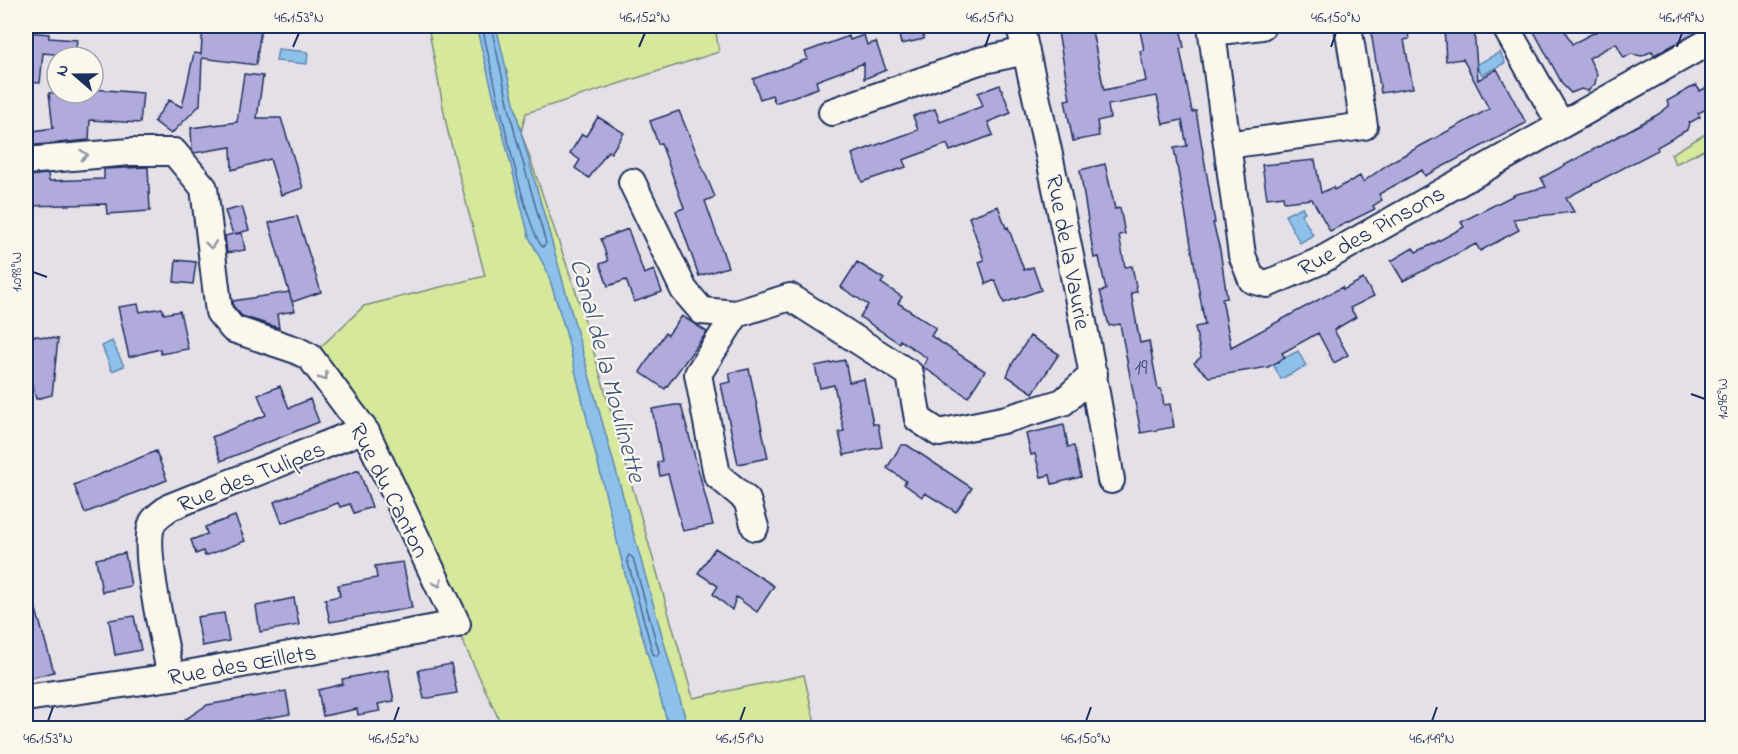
<svg xmlns="http://www.w3.org/2000/svg" width="1738" height="754" viewBox="0 0 1738 754" font-family="'Indie Flower',sans-serif">
	<rect width="100%" height="100%" fill="#e5e0e7"/>
	<filter id="ink" filterUnits="userSpaceOnUse"><feTurbulence type="fractalNoise" baseFrequency=".0167" numOctaves="2"/><feDisplacementMap in="SourceGraphic" scale="12" xChannelSelector="R" yChannelSelector="G"/><feConvolveMatrix kernelMatrix="1 2 1 2 8 2 1 2 1" color-interpolation-filters="sRGB"/></filter>
	<g filter="url(#ink)">
		<path fill="#d5e89c" stroke="#788c7d" stroke-width="1.5" d="M428,26H715L719,52L526,113L521,132L580,304L693,698L804,675L816,728H503L365,431L310,357L364,306L485,276L447,128Z
			M1712,130V146L1675,164L1671,154Z"/>
		<path fill="#8dc1ea" stroke="#5f87b2" stroke-width="1.5" d="M476,26H496L521,132L688,728H669L628,586L565,329L547,271L529,237Z
			M278,49L308,52L307,64L276,61Z
			M1500,52L1505,63L1482,75L1476,65Z
			M1302,207L1305,212L1301,214L1313,235L1300,243L1285,215Z
			M112,341L124,366L112,371L102,346Z
			M1298,351L1306,366L1281,379L1273,364Z"/>
		<g fill="none" stroke-linecap="round" stroke-linejoin="round">
			<path stroke="#496996" stroke-width="1.5" d="M482,26C489,57 526,236 543,247L546,243L515,134L491,26
				M629,555L633,558L659,652L657,656L653,654L627,559Z"/>
		</g>
		<path fill="#b1abdc" stroke="#1b2f5e" stroke-width="1.5" d="M203,26L261,27L256,65L202,58L200,105L171,134L154,121L169,100L182,107L194,53L201,54Z
			M897,26H921L924,39L901,44Z
			M1091,26L1104,90L1146,81L1140,51L1144,50L1140,31L1180,26L1184,48L1180,49L1192,112L1196,111L1215,223H1213L1220,250L1227,298L1222,299L1231,347L1342,287L1343,290L1363,279L1374,296L1350,308L1356,317L1334,330L1348,355L1334,363L1318,333L1282,353L1285,358L1268,367L1209,377L1194,363L1201,357L1195,327L1205,325L1174,148L1187,146L1182,120L1163,124L1157,96L1108,105L1110,118L1097,121L1099,136L1073,141L1065,100L1070,99L1058,32Z
			M1370,26H1407L1409,39L1404,40L1413,88L1381,93Z
			M1444,26H1469V31L1474,30L1478,80L1497,69L1526,123L1425,176L1422,170L1379,194L1382,200L1373,206L1375,209L1330,231L1312,199L1284,202L1283,196L1267,198L1262,165L1315,160L1321,193L1333,187L1334,190L1360,176L1363,182L1391,162L1489,109L1463,59L1446,61Z
			M1531,26H1562L1572,44L1607,26H1710L1654,55L1652,51L1642,56L1631,54L1624,58L1616,43L1589,58L1597,74L1595,84L1588,91L1581,89L1571,93L1563,85Z
			M26,32L49,34V38L77,40L75,56L43,53L40,83L26,82Z
			M864,35L867,45L876,42L886,70L864,79V63L816,81L818,88L775,103L772,95L760,99L753,79L808,59L805,52L849,36L850,40Z
			M244,74L263,76L257,118H281L303,188L281,195L270,159L232,170L231,147L194,153L192,150L191,128L237,122Z
			M1713,84V106L1698,113L1700,117L1689,123L1687,130L1657,147L1658,150L1566,198L1574,212L1513,219L1519,230L1480,251L1476,244L1403,281L1391,261L1413,248L1416,252L1433,244L1464,227L1461,222L1516,194L1546,187L1541,178L1657,115L1669,106L1667,101L1696,85L1700,91Z
			M1000,85L1011,113L988,122L993,135L950,151L947,144L903,160L906,167L862,182L852,154L918,130L913,116L935,109L940,122L983,106L978,93Z
			M93,89L143,93L140,123L90,120L89,140L26,146V132L53,128L49,93H93Z
			M679,111L715,197L705,201L728,267L699,276L676,211L684,208L661,143L658,144L650,121Z
			M598,117L624,133L611,153L608,151L589,178L575,168L580,160L570,153L582,134L586,136Z
			M1105,164L1115,209L1120,208L1125,234L1119,235L1125,267L1132,266L1134,276L1137,292L1131,293L1140,343L1149,341L1158,389H1161L1164,405L1170,404L1174,427L1141,433L1120,324L1109,326L1100,291L1106,290L1099,257L1094,258L1080,170Z
			M148,167L150,211L107,214L106,204L26,206V176L48,174L49,181L104,179V169Z
			M998,206L1006,228L1008,227L1024,270L1033,267L1041,290L1004,303L995,280L986,284L979,262L984,260L969,217Z
			M242,207L249,230L235,234L242,233L245,250L227,253L225,236L233,234L225,211Z
			M297,216L321,292L292,302L269,223Z
			M628,229L644,274L654,270L662,292L634,302L626,280L608,286L600,264L608,261L601,239Z
			M176,260L196,262L193,284L174,282Z
			M857,262L884,279L881,283L902,297L898,303L936,328L931,336L985,371L968,397L923,367L927,358L900,340L899,343L860,317L868,305L841,287Z
			M289,292L295,311L277,314L279,328L242,316L233,306V301Z
			M138,304L140,312L162,308L164,314L180,311L188,349L161,354L160,349L129,357L118,307Z
			M682,316L707,332L665,389L640,372L665,333L668,335Z
			M29,335L58,339L52,395L36,399L26,363Z
			M1030,336L1059,354L1033,393L1007,376L1012,364Z
			M845,360L849,382L864,379L873,424H878L882,447L844,455L839,432L844,431L834,385L820,388L815,366Z
			M749,369L768,458L738,464L721,384L731,382L729,373Z
			M280,386L289,408L310,399L319,422L221,461L212,437L266,415L258,395Z
			M675,405H681L713,525L683,531L668,474L660,476L657,462L662,461L652,409Z
			M1064,425L1068,447L1074,446L1081,477L1052,484L1050,475L1041,477L1035,454L1031,455L1026,434Z
			M901,445H907L972,488L956,512L925,493L922,497L904,484L906,481L887,468Z
			M156,451L167,480L85,513L74,485Z
			M359,470L372,507L354,513L350,504L340,507L338,503L282,523L274,502Z
			M235,516L245,541L205,556L203,551L196,554L191,540L207,534L205,527Z
			M715,548L774,586L757,612L736,597L732,610L713,594L718,586L698,573Z
			M125,553L131,586L102,592L96,559Z
			M403,562L412,608L330,622L325,599L340,596L338,585L377,578L375,566Z
			M26,592H31L54,672L26,679Z
			M294,598L299,625L260,632L256,606Z
			M224,613L229,641L202,646L197,617Z
			M134,616L141,650L115,655L109,620Z
			M451,664L457,693L424,699L418,670Z
			M388,670L394,701L378,704L380,711L358,715L357,709L323,716L318,690L343,684L342,679Z
			M286,691L290,714L246,722L247,729H216V724L171,729L207,705Z"/>
		<g fill="none" stroke-linecap="round" stroke-linejoin="round">
			<g stroke="#1b2f5e" stroke-width="30">
				<path id="minor" d="M1020,26C1055,176 1086,327 1111,480
					M1211,26L1242,255L1252,280L1267,284L1320,261L1712,40
					M1505,26L1561,125
					M1212,32L1262,26
					M832,112L979,61L1026,51
					M1227,145L1364,126L1348,26
					M26,161L130,152H174L204,188L219,312L233,329L296,350L310,357L366,432L457,624L171,677L26,698
					M632,182L684,290L702,311L736,314L790,297L910,374L918,419L939,433L1007,419L1063,402L1094,374
					M736,314L698,374L717,475L747,500L755,527
					M171,677C166,648 140,545 153,522C156,516 165,511 170,507L355,433L366,432"/>
			</g>
			<use href="#minor" stroke="#fbf7ec" stroke-width="26"/>
		</g>
		<defs><path id="oneway-chevron" d="M-2-3.5L2.5 0L-2 3.5" fill="none" stroke-width="1.6" stroke-linecap="round" stroke-linejoin="round" transform="scale(1.5)"/></defs>
		<g stroke="#8b93a5">
			<use href="#oneway-chevron" transform="translate(84 155) rotate(-4)"/>
			<use href="#oneway-chevron" transform="translate(211 245) rotate(83)"/>
			<use href="#oneway-chevron" transform="translate(324 377) rotate(54)"/>
			<use href="#oneway-chevron" transform="translate(438 583) rotate(65)"/>
		</g>
	</g>
	<path fill="none" stroke="#1b2f5e" stroke-width="2" d="M293,47L299,33M639,47L645,33M985,47L990,33M1331,47L1336,33M1677,47L1682,33M33,272L47,277M1691,394L1705,399M48,721L53,707M394,721L399,707M740,721L745,707M1086,721L1091,707M1432,721L1437,707"/>
	<g text-anchor="middle" stroke-width="4.5" stroke-linejoin="round" paint-order="stroke">
		<g font-size="21" fill="#404e7e">
			<text x="1141" y="374">19</text>
		</g>
		<g font-size="24" fill="#1b2f5e" stroke="#fbf7ec">
			<text transform="translate(1371 230) rotate(-29)" y="8">Rue des Pinsons</text>
			<text transform="translate(1069 252) rotate(79)" y="8">Rue de la Vaurie</text>
			<text transform="translate(251 476) rotate(-22)" y="8">Rue des Tulipes</text>
			<text transform="translate(390 490) rotate(63)" y="8">Rue du Canton</text>
			<text transform="translate(242 664) rotate(-10)" y="8">Rue des Œillets</text>
		</g>
		<g font-size="26" font-style="italic" fill="#385481" stroke="#fbf7ec">
			<text transform="translate(609 370) rotate(75)" y="9">Canal de la Moulinette</text>
		</g>
	</g>
	<rect width="1738" height="754" fill="none" stroke="#fbf7ec" stroke-width="66"/>
	<g transform="translate(75 75) rotate(290)"><circle r="28" fill="#fbf7ec" stroke="#a1a7b3" stroke-width="1.5"/>
	<path d="M0-4.5L10 22L0 15L-10 22Z" fill="#1b2f5e"/>
	<text y="-9" font-size="16" font-weight="bold" text-anchor="middle" fill="#1b2f5e">N</text>
	</g>
	<rect x="33" y="33" width="1672" height="688" fill="none" stroke="#1b2f5e" stroke-width="2"/>
	<g font-size="15" text-anchor="middle" fill="#1b2f5e">
		<text x="299" y="22">46.153°N</text>
		<text x="645" y="22">46.152°N</text>
		<text x="990" y="22">46.151°N</text>
		<text x="1336" y="22">46.150°N</text>
		<text x="1682" y="22">46.149°N</text>
		<text transform="translate(16 272) rotate(-90)" y="5">1.098°W</text>
		<text transform="translate(1722 399) rotate(-90)" y="5">1.096°W</text>
		<text x="48" y="743">46.153°N</text>
		<text x="394" y="743">46.152°N</text>
		<text x="740" y="743">46.151°N</text>
		<text x="1086" y="743">46.150°N</text>
		<text x="1432" y="743">46.149°N</text>
	</g>
</svg>
